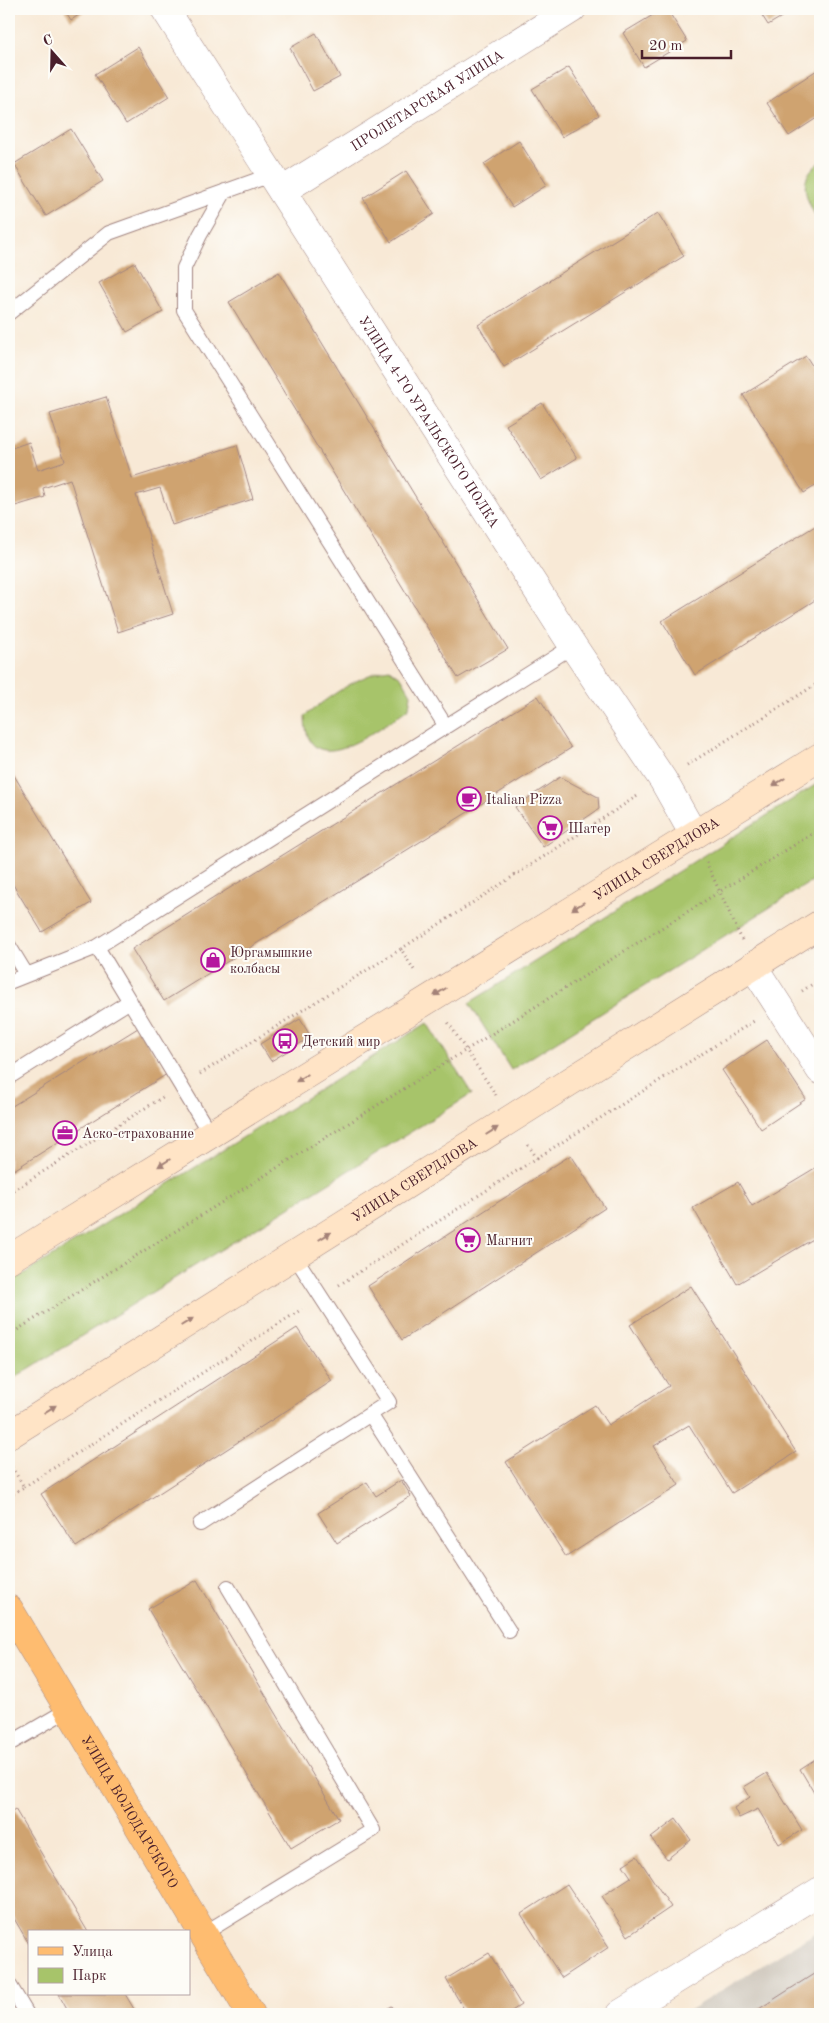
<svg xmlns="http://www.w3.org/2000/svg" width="829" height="2023" viewBox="0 0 829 2023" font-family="'Old Standard TT',serif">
	<rect width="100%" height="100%" fill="#fdfcf7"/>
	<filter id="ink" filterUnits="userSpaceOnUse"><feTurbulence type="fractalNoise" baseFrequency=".02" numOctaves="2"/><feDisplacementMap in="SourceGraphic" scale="10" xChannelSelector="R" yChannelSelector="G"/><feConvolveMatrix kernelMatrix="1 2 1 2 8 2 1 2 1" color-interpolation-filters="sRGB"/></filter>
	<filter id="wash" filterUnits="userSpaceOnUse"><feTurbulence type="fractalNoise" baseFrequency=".0096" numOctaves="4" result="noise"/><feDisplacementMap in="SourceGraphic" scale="20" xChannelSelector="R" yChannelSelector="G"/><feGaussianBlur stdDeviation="1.12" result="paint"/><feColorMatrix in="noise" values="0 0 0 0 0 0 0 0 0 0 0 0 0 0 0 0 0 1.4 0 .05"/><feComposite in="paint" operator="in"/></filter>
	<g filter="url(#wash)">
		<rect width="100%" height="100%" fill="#f8e9d6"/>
		<path fill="#cbc3b8" d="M820,1930V2014H683Z"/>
		<path fill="#a7c46a" stroke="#78724a" d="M820,162V224C808,203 794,180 820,162Z
			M389,669L401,677L411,694L409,708C382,727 305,788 305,716C328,697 359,675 389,669Z
			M820,782V876L511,1070L469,1003Z
			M427,1023L472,1094L9,1381V1283Z"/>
		<g id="blocks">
			<path fill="#cfa36f" d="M64,9H88L71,20Z
				M663,9H667L687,41L644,67L623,33Z
				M758,9H795L768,25Z
				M316,33L340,77L313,91L290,48Z
				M138,47L169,97L126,124L95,74Z
				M569,67L599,115L562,137L532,89Z
				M820,68V116L789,136L767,103Z
				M71,129L103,181L46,216L14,164Z
				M519,141L547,185L512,207L484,164Z
				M406,171L434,214L391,242L363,198Z
				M658,213L684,256L504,367L478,325Z
				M135,263L163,312L127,332L99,283Z
				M279,272L508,649L458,678L229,302Z
				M806,356L820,378V483L804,493L743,395Z
				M106,397L132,478L237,445L253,499L172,525L160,488L136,495L173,614L118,632L70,479L43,488L45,497L9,508V449L29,442L38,470L65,461L50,414Z
				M542,403L577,458L541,480L506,425Z
				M820,523V597L695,675L662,621Z
				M538,696L571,748L164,1001L132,949Z
				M9,767L91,903L42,932L9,878Z
				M560,777L598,797L599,809L543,847L515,807Z
				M300,1019L311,1037L271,1061L260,1044Z
				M138,1028L167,1074L9,1173V1108Z
				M767,1040L806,1099L761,1129L722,1070Z
				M571,1155L605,1208L402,1340L368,1286Z
				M820,1165V1235L737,1284L693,1208L738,1182L752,1206Z
				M691,1286L796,1452L732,1493L689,1425L654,1446L679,1485L566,1557L506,1462L595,1405L608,1425L669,1386L630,1325Z
				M297,1328L332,1381L76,1547L41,1494Z
				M401,1480L411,1496L337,1543L318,1513L367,1482L376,1496Z
				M197,1580L339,1819L291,1848L148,1609Z
				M820,1756V1803L800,1769Z
				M767,1773L802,1830L779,1844L758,1809L739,1818L734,1808L750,1797L744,1787Z
				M15,1809L88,1932H29V1944L9,1910V1813Z
				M676,1819L691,1840L667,1859L651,1838Z
				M637,1856L671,1907L628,1936L602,1896L631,1877L623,1865Z
				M567,1884L609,1947L562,1978L521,1914Z
				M489,1953L521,2005L507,2014H467L446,1979Z
				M820,1970V2014H751Z
				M59,1994H125L137,2014H70Z
				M392,2006L397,2014H377Z"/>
		</g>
	</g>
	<g filter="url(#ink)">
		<use href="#blocks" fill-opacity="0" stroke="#a18480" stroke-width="1"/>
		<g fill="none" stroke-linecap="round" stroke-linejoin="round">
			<g stroke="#a18480" stroke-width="16">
				<path id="lane" d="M225,191L200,235L184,268V310L445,725
					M9,313L109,233L271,175
					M9,946L26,974
					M9,982L97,947
					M9,1077L130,1001
					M210,1134L97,947L573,646
					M370,1414L509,1631
					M200,1524L389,1402L294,1255
					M9,1744L69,1709
					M203,1934L373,1830L228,1587
					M9,1984L27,2014"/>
			</g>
			<g stroke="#a18480" stroke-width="29">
				<g id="street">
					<path id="s1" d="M165,9L573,646L663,780L694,835"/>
					<path id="s2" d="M282,191L572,9"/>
					<path d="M753,966L820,1070"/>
					<path d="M620,2014L820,1891"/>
				</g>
			</g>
			<g stroke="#a18480" stroke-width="29">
				<g id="secondary">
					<path id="s3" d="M9,1259L820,757"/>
					<path id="s4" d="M9,1435L820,924"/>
				</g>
			</g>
			<g stroke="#a18480" stroke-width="29">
				<g id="primary">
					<path id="s5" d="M9,1609L251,2014"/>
				</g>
			</g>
			<path stroke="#a18480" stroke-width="3" stroke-dasharray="1 4" stroke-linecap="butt" d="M687,765L820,682
				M706,862L742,940
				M401,949L639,795
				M802,991L820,979
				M200,1074L401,949L416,973
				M496,1095L466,1050L820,829
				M537,1158L754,1021
				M9,1193L163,1097
				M339,1285L537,1158L526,1142
				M9,1335L466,1050L448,1022
				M24,1487L302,1309
				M9,1496L24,1487L10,1464"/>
			<use href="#lane" stroke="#fff" stroke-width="14"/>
			<use href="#street" stroke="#fff" stroke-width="28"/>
			<use href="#secondary" stroke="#ffe4c6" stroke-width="28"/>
			<use href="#primary" stroke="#febc70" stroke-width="28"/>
		</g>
		<defs><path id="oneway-solid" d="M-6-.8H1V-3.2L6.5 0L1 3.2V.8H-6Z" transform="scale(1.25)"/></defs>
		<g fill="#a48278">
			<use href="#oneway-solid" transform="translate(779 782) rotate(148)"/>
			<use href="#oneway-solid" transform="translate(578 906) rotate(148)"/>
			<use href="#oneway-solid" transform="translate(440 992) rotate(148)"/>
			<use href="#oneway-solid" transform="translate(302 1078) rotate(148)"/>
			<use href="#oneway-solid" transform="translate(492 1131) rotate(-32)"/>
			<use href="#oneway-solid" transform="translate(164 1163) rotate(148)"/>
			<use href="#oneway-solid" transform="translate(325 1236) rotate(-32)"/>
			<use href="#oneway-solid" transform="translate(187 1322) rotate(-32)"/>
			<use href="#oneway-solid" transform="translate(50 1409) rotate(-32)"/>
		</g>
	</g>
	<defs>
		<g id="cafe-ring" transform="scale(1.25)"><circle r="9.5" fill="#fdfcf7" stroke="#b5179e" stroke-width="1.5"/><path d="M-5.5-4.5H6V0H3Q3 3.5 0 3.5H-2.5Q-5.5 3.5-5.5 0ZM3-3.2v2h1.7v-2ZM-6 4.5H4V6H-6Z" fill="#b5179e"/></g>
		<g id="supermarket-ring" transform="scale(1.25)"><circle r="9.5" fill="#fdfcf7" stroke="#b5179e" stroke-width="1.5"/><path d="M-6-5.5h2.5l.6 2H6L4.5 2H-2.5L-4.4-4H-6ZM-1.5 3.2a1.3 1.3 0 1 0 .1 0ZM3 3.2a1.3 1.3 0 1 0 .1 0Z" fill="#b5179e"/></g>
		<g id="shop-ring" transform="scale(1.25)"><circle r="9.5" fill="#fdfcf7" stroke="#b5179e" stroke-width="1.5"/><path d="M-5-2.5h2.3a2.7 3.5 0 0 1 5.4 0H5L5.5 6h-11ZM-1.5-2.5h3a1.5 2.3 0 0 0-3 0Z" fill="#b5179e"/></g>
		<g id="bus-ring" transform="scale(1.25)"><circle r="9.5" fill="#fdfcf7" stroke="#b5179e" stroke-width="1.5"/><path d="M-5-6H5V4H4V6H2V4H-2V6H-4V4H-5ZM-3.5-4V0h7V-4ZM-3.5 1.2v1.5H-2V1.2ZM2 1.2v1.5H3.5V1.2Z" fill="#b5179e"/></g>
		<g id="office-ring" transform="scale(1.25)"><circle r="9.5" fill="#fdfcf7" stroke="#b5179e" stroke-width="1.5"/><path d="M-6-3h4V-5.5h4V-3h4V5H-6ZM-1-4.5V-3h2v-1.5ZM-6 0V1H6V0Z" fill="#b5179e"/></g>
	</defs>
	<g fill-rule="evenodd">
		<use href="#cafe-ring" x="469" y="799"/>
		<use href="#supermarket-ring" x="550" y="828"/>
		<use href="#shop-ring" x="213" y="960"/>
		<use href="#bus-ring" x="285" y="1041"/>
		<use href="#office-ring" x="65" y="1133"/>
		<use href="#supermarket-ring" x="468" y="1240"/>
	</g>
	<g text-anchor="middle" stroke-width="4" stroke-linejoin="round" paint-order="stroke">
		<g font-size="14" fill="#4a1f2b" stroke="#fdfcf7">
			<text dy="5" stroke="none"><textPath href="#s2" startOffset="171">ПРОЛЕТАРСКАЯ УЛИЦА</textPath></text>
			<text dy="5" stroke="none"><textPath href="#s1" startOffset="490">УЛИЦА 4-ГО УРАЛЬСКОГО ПОЛКА</textPath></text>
			<text dy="5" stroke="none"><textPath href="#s3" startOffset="761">УЛИЦА СВЕРДЛОВА</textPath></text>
			<text dy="5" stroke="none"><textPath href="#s4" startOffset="479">УЛИЦА СВЕРДЛОВА</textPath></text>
			<text dy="5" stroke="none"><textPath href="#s5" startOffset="236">УЛИЦА ВОЛОДАРСКОГО</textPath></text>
		</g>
		<g font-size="14" fill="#4a1f2b" stroke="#fdfcf7" text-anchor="start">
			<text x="486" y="804">Italian Pizza</text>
			<text x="568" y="833">Шатер</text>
			<text x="230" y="957">Юргамышкие<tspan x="230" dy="16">колбасы</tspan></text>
			<text x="302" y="1046">Детский мир</text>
			<text x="82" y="1138">Аско-страхование</text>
			<text x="486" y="1245">Магнит</text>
		</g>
	</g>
	<rect width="829" height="2023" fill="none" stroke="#fdfcf7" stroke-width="30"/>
	<rect x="28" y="1930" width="162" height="65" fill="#fdfcf7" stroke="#b5a4a5"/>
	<rect x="38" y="1947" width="25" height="8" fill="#febc70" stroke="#b5a4a5"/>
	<text x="72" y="1956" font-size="15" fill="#4a1f2b">Улица</text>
	<rect x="38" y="1968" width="25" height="15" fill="#a7c46a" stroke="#b5a4a5"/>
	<text x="72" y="1980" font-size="15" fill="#4a1f2b">Парк</text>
	<g transform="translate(52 52) rotate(340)" stroke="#fdfcf7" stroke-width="4" paint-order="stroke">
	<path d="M0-4L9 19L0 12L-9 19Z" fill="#4a1f2b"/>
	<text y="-8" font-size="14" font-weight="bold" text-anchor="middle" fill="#4a1f2b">С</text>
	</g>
	<path d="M642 50v8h89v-8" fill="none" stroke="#4a1f2b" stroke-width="2.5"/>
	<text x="649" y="50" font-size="15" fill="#4a1f2b" stroke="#fdfcf7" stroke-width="4" paint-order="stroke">20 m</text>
</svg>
